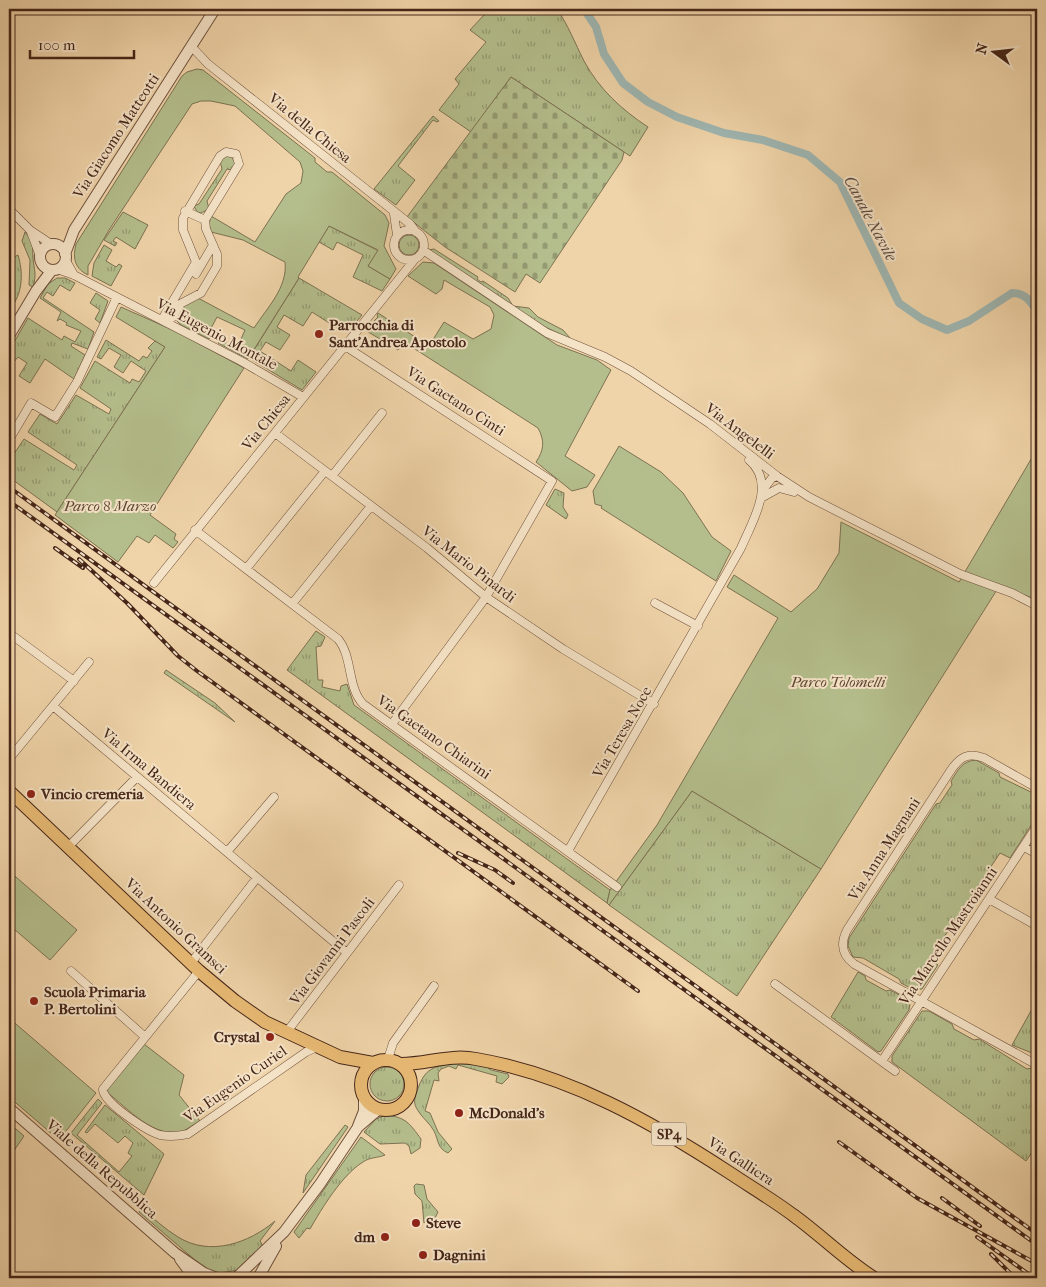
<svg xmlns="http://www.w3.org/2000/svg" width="1046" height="1287" viewBox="0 0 1046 1287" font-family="'IM FELL French Canon',serif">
	<defs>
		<pattern id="grass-tufts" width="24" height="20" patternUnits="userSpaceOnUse" patternTransform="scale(1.25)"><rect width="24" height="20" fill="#b4be8c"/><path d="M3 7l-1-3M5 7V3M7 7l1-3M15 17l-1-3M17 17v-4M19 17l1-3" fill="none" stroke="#949a72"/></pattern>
		<pattern id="cemetery-stones" width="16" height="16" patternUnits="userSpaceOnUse" patternTransform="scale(1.25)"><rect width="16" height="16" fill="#b4be8c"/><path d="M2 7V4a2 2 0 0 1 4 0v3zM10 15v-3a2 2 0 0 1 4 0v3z" fill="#949a72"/></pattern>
	</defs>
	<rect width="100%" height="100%" fill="#f0d4a9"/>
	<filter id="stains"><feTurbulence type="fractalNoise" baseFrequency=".004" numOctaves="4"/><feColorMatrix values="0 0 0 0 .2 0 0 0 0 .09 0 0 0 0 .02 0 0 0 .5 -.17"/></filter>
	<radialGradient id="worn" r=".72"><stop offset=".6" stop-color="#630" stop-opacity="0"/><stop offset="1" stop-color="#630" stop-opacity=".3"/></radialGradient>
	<path fill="url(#grass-tufts)" stroke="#7d7252" d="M474,9H557C568,25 575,43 584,61C599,89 622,110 648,127L630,156L511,77L471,132L439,110L459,84L455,79L486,42L470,30L484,15Z
		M433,116L439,121L437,122L433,120L398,166L415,180L396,205L374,189Z
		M224,156H231L236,164L232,170L227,169L207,201L209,209L201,213L197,212L194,206L199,204L222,169L220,161Z
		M123,212L148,225L135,249L116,237L113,241L117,243L115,246L104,240Z
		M329,226L379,251L368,266L390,279L382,291L353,277L363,255L337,242L333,250L319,242Z
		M25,232C35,244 32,245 33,258C34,271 37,273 33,287L29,285L30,260L22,241Z
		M399 245a10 10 0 1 1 20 0a10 10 0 1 1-20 0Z
		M104,245L112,250L106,261L116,267L119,264L122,266L111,286L92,276L94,263Z
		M434,249L478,277L477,279L481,282L483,281L508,298L513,306L529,308L538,317L563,330L571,339L545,327L428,250Z
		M18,255C23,272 23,290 13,305L9,302V288L12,276L9,273L10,259Z
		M57,278H65L75,283L70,291L60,285L53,296L47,292L43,298L94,332L88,349L72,343L71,346L85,355L74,379L45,359L30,383L19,376L27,363L18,357L9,368V351L28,318L62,340L64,336L75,342L81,331L66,325L67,323L60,319L57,321L61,312L40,298L48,284Z
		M299,278L362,315L349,331L343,328L340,330L312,312L303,326L284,315L277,327L290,335L280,350L266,342L260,351L291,371L298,360L316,372L302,390L249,358Z
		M96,293L108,301L100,323L95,319L100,310L90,303Z
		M106,340L139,361L143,356L147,358L152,351L148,348L155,341L165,347L57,512L9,477V461L24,439L74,470L77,465L28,432L40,414L57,424L76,395L109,414L111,409L80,388L95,361L130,383L132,379L139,382L146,371L131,361L123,373L114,367L121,355L109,348L101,359L97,357Z
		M555,489L564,493L563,507L568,515L566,519L546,505Z
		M316,631L325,637L321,646L316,647L318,680H323L322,687L340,691L341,686L347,684L354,705L610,890L607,903L287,670Z
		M166,670L215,703L235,722L164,673Z
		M976,760L999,773L1000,777L1037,795V816L1010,858L1000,853L930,958L938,965L922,989L914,990L901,983L899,979L863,958L853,957L848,946L849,938L936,804L940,803L952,785L951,781C958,770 962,761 976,760Z
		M692,791L821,869L737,996L609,905Z
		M858,972L865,976L866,980L886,991L890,990L907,999L910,1004L909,1010L881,1051L878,1052L831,1017Z
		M1037,1000V1055L1012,1045Z
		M922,1011H929L952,1024L954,1029L974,1040L979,1039L1027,1069L1032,1068L1037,1071V1145L1026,1161L892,1062V1056Z
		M455,1063L484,1065L491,1070L508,1074L509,1077L502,1084L496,1082L497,1076L458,1065L456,1069L449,1066L441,1069L438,1073L439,1081L434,1080L425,1111L430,1113L438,1132L452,1149L448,1153C437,1148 439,1141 434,1131C430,1123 421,1117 417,1109C414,1104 414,1100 416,1094C424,1070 429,1067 455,1063Z
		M370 1084a17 17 0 1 1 34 0a17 17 0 1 1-34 0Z
		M98,1099L102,1103L77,1135L119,1172L132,1156L128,1153L133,1143L125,1136L118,1143L95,1124L87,1133L85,1132L105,1105L164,1154L144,1195L71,1133Z
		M386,1115C406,1117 410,1124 421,1139L420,1148L411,1154L409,1146L405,1143L380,1144L364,1132L376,1119Z
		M345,1125L348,1127L303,1193L306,1175Z
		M361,1137L385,1155C378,1158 370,1157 363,1162C342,1175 322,1208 310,1229L307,1228L299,1238L294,1232Z
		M416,1184L424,1185L427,1199L438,1212L434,1220L430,1217L424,1223L422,1201L415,1194L414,1186Z
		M141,1208C153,1218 165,1229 178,1237C210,1257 249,1243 275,1221L260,1241L263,1246L239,1270L220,1273L209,1272L139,1212Z"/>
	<path fill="url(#cemetery-stones)" stroke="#7d7252" d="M511,77L624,152L622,160L540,283L526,274L515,292L445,247L407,217Z"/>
	<path fill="#b4be8c" stroke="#7d7252" d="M197,69L203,70L315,158V162L327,172H332L385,215L389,223L384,246L396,269L390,279L368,266L378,250L329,226L298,277L299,278L248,359L218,343L220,340L237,348L245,330L217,317L208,334L211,336L209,339L181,325L176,320L181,306L198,298L254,328C267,308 288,287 285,262L281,260L243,240L211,232L209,224L211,216L255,242L286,194L301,183L303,171L300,162L235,106L211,101H201L192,104L109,230L88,266V275C76,269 72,260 76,244L182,76L187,72Z
		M423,262L434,263L557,345L597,360L611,370L565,456L595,475L587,487L572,491L536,462C544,450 545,441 538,428L404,342L398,350L365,330L378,317L377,316L378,313L429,346L444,322L473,339L491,329L494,315L490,307L444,280L442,289L436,294L408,276Z
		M121,307L177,332L244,368L150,515L176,534L174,539L178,542L173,548L155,535L149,543L137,536L118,562L55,515L165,347L116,317Z
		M619,446L661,472L683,493L712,537L731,551L716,581L601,508L602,506L595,504L593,491Z
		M1037,449V600L1000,585L821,869L692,791L609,905L607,903L610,890L657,825L778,618L727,587L734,575L791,612L817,589L839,553L841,522L959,582Z
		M9,871L77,930L50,960L14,929L9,934Z
		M9,1018L96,1093L59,1140L9,1097Z
		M144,1044L184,1075L179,1095L200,1121C194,1124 188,1129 183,1131C155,1140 127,1108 108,1093L107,1088Z
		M9,1123L24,1136L9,1158Z"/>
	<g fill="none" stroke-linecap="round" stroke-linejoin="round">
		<path stroke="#9eb6b2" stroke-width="8" d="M584,9L596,27L604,54L623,83L648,102L677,117L724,133L763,140L808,155L840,182L899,303L922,319L947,330L969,321L1012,293C1025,293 1031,301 1037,312"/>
		<g stroke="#70523d" stroke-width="9">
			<path id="minor" d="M191,46L208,64L410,224L416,232
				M226,152L236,154L239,164L205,220L206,229L217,254V266L201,293L180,304L173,317L165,322L164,316L196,262L183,230V218L220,156Z
				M9,209L30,230L51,244
				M185,211L205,220
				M394,214L397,235
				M394 245a15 15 0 1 1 30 0a15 15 0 1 1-30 0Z
				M31,232L40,256
				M423,250L547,333L605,357L631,371L710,424L777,476L809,497L960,574L1012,593L1037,606
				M65,259L74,275
				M57,269L74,275L241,361L303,397
				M196,274L213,245
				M345,346L552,481L486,597L392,724
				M275,433L427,548L486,597L563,649L654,704
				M9,440L31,403L55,417L77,382L117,297
				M332,476L382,413
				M762,491L772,478L777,476
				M761,498L779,488L794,492
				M195,530L338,639C353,657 347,687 363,704L617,887
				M246,569L325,471
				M154,583L415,259
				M655,603L698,626
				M292,604L371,506
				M9,633L74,681
				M53,706L347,953
				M9,759L89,662
				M1037,788L984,758C968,752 960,757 951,770L847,930C840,944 842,955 854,964L1037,1065
				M68,847L137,777
				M1024,847L1037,854
				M568,851L741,548C752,522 777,483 749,460
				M227,852L274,797
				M989,899L1037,926
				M191,963L256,879
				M71,971L144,1036
				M199,971L103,1089C102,1102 147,1131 160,1135C170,1137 179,1136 188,1134L306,1052L317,1047
				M775,984L895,1071
				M286,1033L399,885
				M388,1059L393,1043L434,986
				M882,1061L1037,826"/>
		</g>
		<g stroke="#70523d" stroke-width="12">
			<path id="tertiary" d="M40 257a13 13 0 1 1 26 0a13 13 0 1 1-26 0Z
				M65,254L74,230L215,9
				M9,336L36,291L52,270
				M9,1108L175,1253L204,1273L217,1278
				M358,1126L364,1111V1098
				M180,1259L194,1278
				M236,1278L284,1232L320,1184L358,1127L379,1109
				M258,1278L276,1246"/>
		</g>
		<g stroke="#462619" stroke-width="14">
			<path id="primary" d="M9,791L199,971L235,1001L265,1022L340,1057L373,1063
				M361 1085a25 25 0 1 1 50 0a25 25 0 1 1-50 0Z
				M401,1064C427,1064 450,1054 476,1059C569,1075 652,1122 730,1173C751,1187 773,1200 793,1215C821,1235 845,1260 874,1278"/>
		</g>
		<use href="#minor" stroke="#f5e3c7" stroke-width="8"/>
		<use href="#tertiary" stroke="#f5e3c7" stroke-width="10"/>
		<use href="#primary" stroke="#e8ba74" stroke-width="12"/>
		<g stroke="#462619" stroke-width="4">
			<path id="rail" d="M9,487L1037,1234
				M9,501L1037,1245
				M55,548L83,568
				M79,559L127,603L178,656L197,671L638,991
				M458,853L495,870L513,883
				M839,1142L917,1198L1037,1264
				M942,1198L980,1226
				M977,1237L1034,1278
				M991,1254L1015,1278"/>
		</g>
		<use href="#rail" stroke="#f5e3c7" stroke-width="2" stroke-dasharray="5.5" stroke-linecap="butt"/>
	</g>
	<g fill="#8f2418" stroke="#f5e3c7" stroke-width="2">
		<circle cx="319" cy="334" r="5"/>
		<circle cx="31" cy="794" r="5"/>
		<circle cx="34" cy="1001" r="5"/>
		<circle cx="270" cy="1037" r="5"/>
		<circle cx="459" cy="1113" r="5"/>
		<circle cx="416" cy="1223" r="5"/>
		<circle cx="385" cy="1237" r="5"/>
		<circle cx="423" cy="1255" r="5"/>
	</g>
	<g text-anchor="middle" stroke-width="4" stroke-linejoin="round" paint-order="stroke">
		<rect fill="#f5e3c7" stroke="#7a5f4d" stroke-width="1" x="651.5" y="1122.5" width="35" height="23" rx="4"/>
		<g font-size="14" font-weight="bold" fill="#462619">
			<text x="669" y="1139">SP4</text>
		</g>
		<g font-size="15" fill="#462619" stroke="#f5e3c7">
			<text transform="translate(310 128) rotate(39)" y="5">Via della Chiesa</text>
			<text transform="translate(116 136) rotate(-57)" y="5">Via Giacomo Matteotti</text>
			<text transform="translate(217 334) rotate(28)" y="5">Via Eugenio Montale</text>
			<text transform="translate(456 401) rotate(33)" y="5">Via Gaetano Cinti</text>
			<text transform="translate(266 422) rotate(-51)" y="5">Via Chiesa</text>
			<text transform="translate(740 431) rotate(37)" y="5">Via Angelelli</text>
			<text transform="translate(469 564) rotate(38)" y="5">Via Mario Pinardi</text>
			<text transform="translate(622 732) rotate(-60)" y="5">Via Teresa Noce</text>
			<text transform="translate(434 737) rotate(35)" y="5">Via Gaetano Chiarini</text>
			<text transform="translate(149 769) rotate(40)" y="5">Via Irma Bandiera</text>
			<text transform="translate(884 849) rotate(-57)" y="5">Via Anna Magnani</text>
			<text transform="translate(176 926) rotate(43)" y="5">Via Antonio Gramsci</text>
			<text transform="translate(948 936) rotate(-56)" y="5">Via Marcello Mastroianni</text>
			<text transform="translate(332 951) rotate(-53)" y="5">Via Giovanni Pascoli</text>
			<text transform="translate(235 1084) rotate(-35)" y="5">Via Eugenio Curiel</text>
			<text transform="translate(741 1161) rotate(33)" y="5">Via Galliera</text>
			<text transform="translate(102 1169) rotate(41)" y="5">Viale della Repubblica</text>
		</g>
		<g font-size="15" font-weight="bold" fill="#462619" stroke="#f5e3c7" text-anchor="start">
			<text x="329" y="330">Parrocchia di<tspan x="329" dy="17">Sant'Andrea Apostolo</tspan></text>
			<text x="41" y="799">Vincio cremeria</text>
			<text x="44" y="997">Scuola Primaria<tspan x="44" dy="17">P. Bertolini</tspan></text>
			<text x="260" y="1042" text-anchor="end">Crystal</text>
			<text x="469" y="1118">McDonald's</text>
			<text x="426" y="1228">Steve</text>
			<text x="375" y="1242" text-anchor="end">dm</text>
			<text x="433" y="1260">Dagnini</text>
		</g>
		<g font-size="15" font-style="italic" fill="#5c4430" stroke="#f5e3c7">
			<text x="110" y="511">Parco 8 Marzo</text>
			<text x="838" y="687">Parco Tolomelli</text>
		</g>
		<g font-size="16" font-style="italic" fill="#5c4a3f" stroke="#f5e3c7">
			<text transform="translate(871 218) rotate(62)" y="6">Canale Navile</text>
		</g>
	</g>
	<rect width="1046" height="1287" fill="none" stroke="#f0d4a9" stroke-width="30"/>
	<rect x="10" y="10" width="1026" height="1267" fill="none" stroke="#462619" stroke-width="2.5"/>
	<rect x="15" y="15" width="1016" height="1257" fill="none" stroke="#462619"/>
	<g transform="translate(994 52) rotate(285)" stroke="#f5e3c7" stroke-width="4" paint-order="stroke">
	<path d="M0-4L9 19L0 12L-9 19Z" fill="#462619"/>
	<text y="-8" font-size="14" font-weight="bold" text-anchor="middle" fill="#462619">N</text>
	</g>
	<path d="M30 50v8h104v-8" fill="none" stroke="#462619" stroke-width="2.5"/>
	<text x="38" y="50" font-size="15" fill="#462619" stroke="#f5e3c7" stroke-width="4" paint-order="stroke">100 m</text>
	<rect width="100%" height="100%" filter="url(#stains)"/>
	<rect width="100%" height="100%" fill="url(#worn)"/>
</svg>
